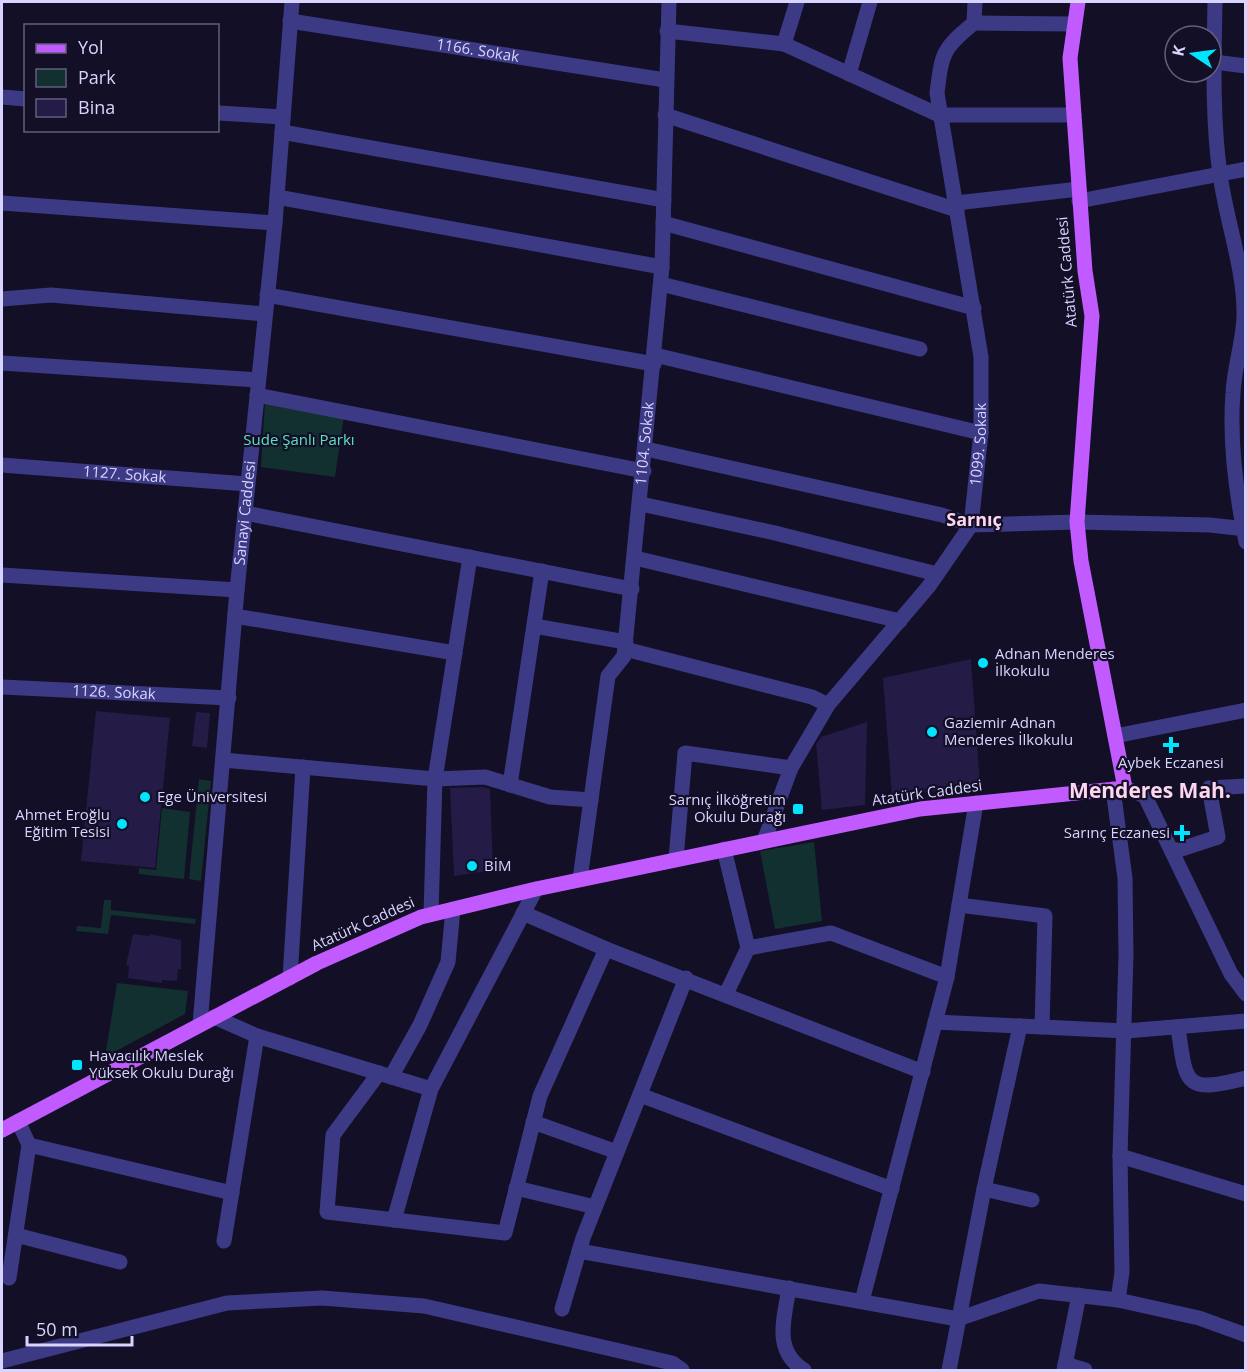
<svg xmlns="http://www.w3.org/2000/svg" width="1247" height="1372" viewBox="0 0 1247 1372" font-family="'Open Sans',sans-serif">
	<rect width="100%" height="100%" fill="#130f26"/>
	<path fill="#12302f" d="M265,401L344,416L335,477L261,467Z
		M199,779L211,781L201,881L189,879Z
		M162,808L190,812L184,879L139,874V868L156,870Z
		M814,842L822,921L775,929L760,851Z
		M104,900H111V910L196,919L195,924L111,915L108,934L76,931L77,926L101,928Z
		M117,983L188,991L185,1014L105,1057Z"/>
	<path fill="#241b47" d="M971,659L980,786L892,796L883,678Z
		M96,711L170,718L155,868L81,861Z
		M196,712L210,713L207,748L192,746Z
		M867,722L865,805L822,810L816,744L821,737Z
		M484,787L490,789L493,870L454,876L450,788Z
		M133,934L149,936L150,934L181,940V969H178L177,981L162,980V983L128,978L129,966L126,965Z"/>
	<g fill="none" stroke-linecap="round" stroke-linejoin="round">
		<g stroke="#3d3a85" stroke-width="15">
			<path d="M1215,2C1214,58 1212,118 1220,174C1226,221 1245,269 1244,317C1243,343 1234,368 1233,393C1229,443 1236,493 1246,542"/>
			<path id="s1" d="M290,21L665,80"/>
			<path d="M974,23L1073,24"/>
			<path d="M667,31L784,44L939,115H1074"/>
			<path d="M784,44L797,2"/>
			<path d="M1214,62L1246,66"/>
			<path d="M849,74L870,2"/>
			<path d="M2,97L26,99"/>
			<path d="M218,113L283,117"/>
			<path d="M665,115L957,210"/>
			<path d="M282,132L664,200"/>
			<path d="M277,197L662,267"/>
			<path d="M1079,201L1246,169"/>
			<path d="M2,203L275,223"/>
			<path d="M956,203L1079,189"/>
			<path d="M663,223L974,308"/>
			<path d="M661,284L920,349"/>
			<path d="M267,295L654,364"/>
			<path d="M2,299L51,295L265,314"/>
			<path d="M655,355L981,433"/>
			<path d="M2,363L258,380"/>
			<path d="M257,395L644,471"/>
			<path d="M646,449L942,515L971,525L1077,522L1210,525L1246,529"/>
			<path id="s2" d="M2,465L247,484"/>
			<path d="M641,504L775,533L937,574"/>
			<path d="M245,513L632,589"/>
			<path d="M635,558L900,621"/>
			<path d="M2,575L237,590"/>
			<path d="M235,616L455,653"/>
			<path d="M534,626L626,642"/>
			<path d="M625,649L812,697L828,705"/>
			<path id="s3" d="M2,687L229,698"/>
			<path d="M1115,736L1246,710"/>
			<path d="M223,760L435,779L485,777L550,797L591,800"/>
			<path d="M510,785L542,571"/>
			<path d="M1125,788L1145,796L1231,974L1246,994"/>
			<path d="M1113,789L1125,878L1126,955L1120,1156L1122,1272L1118,1300"/>
			<path id="s4" d="M764,841L791,768L828,705L929,586L971,525L981,433V357L937,93C942,53 942,49 974,23L975,2"/>
			<path d="M724,849L748,948L726,994"/>
			<path d="M1172,852L1218,837L1209,788L1246,786"/>
			<path d="M676,859L685,753L791,768"/>
			<path id="s5" d="M580,879L608,676L624,656L662,267L669,2"/>
			<path d="M959,905L1045,916L1042,1027"/>
			<path d="M523,913L606,949L923,1072"/>
			<path d="M431,914L435,779L470,557"/>
			<path d="M748,948L831,933L947,977"/>
			<path d="M290,978L303,767"/>
			<path d="M214,1017L257,1036L431,1089"/>
			<path d="M935,1022L1126,1031L1246,1021"/>
			<path id="s6" d="M200,1024L237,590L275,223L292,2"/>
			<path d="M1020,1026L984,1189L1032,1200"/>
			<path d="M1178,1027C1186,1085 1184,1094 1246,1078"/>
			<path d="M379,1073L333,1135L327,1212L505,1233L540,1096L606,949"/>
			<path d="M391,1077L420,1025L448,962L453,909"/>
			<path d="M640,1095L892,1189"/>
			<path d="M533,1122L617,1152"/>
			<path d="M29,1145L232,1193"/>
			<path d="M1120,1156L1246,1194"/>
			<path d="M516,1188L595,1207"/>
			<path d="M394,1220L431,1089L536,889"/>
			<path d="M16,1235L120,1262"/>
			<path d="M224,1241L257,1036"/>
			<path d="M579,1251L958,1319L1039,1291L1118,1300L1199,1318L1246,1335"/>
			<path d="M9,1278L29,1145L18,1121"/>
			<path d="M789,1288C784,1320 773,1350 804,1370"/>
			<path d="M862,1301L947,977L976,803"/>
			<path d="M562,1309L583,1238L686,978"/>
			<path d="M2,1361L227,1303L322,1298L424,1306L672,1363L682,1370"/>
			<path d="M1065,1364L1085,1370"/>
			<path d="M949,1370L984,1189"/>
			<path d="M1064,1370L1079,1295"/>
		</g>
		<path stroke="#c25bff" stroke-width="15" d="M2,1130L317,963L421,917L536,889L920,809L1125,788L1081,561L1077,522L1092,316L1085,271L1070,58L1078,2"/>
	</g>
	<g fill="#00e5ff" stroke="#130f26" stroke-width="2">
		<circle cx="983" cy="663" r="6"/>
		<circle cx="932" cy="732" r="6"/>
		<path d="M1168 736h6v6h6v6h-6v6h-6v-6h-6v-6h6z"/>
		<circle cx="145" cy="797" r="6"/>
		<rect x="792" y="803" width="12" height="12" rx="3"/>
		<circle cx="122" cy="824" r="6"/>
		<path d="M1179 824h6v6h6v6h-6v6h-6v-6h-6v-6h6z"/>
		<circle cx="472" cy="866" r="6"/>
		<rect x="71" y="1059" width="12" height="12" rx="3"/>
	</g>
	<g text-anchor="middle" stroke-width="4.5" stroke-linejoin="round" paint-order="stroke">
		<g font-size="15" fill="#d9d4ff" stroke="#130f26">
			<text dy="5" stroke="none"><textPath href="#s1" startOffset="190">1166. Sokak</textPath></text>
			<text transform="translate(1067 272) rotate(-95)" y="5">Atatürk Caddesi</text>
			<text dy="5" stroke="none"><textPath href="#s5" startOffset="444">1104. Sokak</textPath></text>
			<text dy="5" stroke="none"><textPath href="#s4" startOffset="462">1099. Sokak</textPath></text>
			<text dy="5" stroke="none"><textPath href="#s2" startOffset="123">1127. Sokak</textPath></text>
			<text dy="5" stroke="none"><textPath href="#s6" startOffset="513">Sanayi Caddesi</textPath></text>
			<text dy="5" stroke="none"><textPath href="#s3" startOffset="112">1126. Sokak</textPath></text>
			<text transform="translate(927 793) rotate(-8)" y="5">Atatürk Caddesi</text>
			<text transform="translate(363 924) rotate(-24)" y="5">Atatürk Caddesi</text>
		</g>
		<g font-size="15" fill="#5fe0c0" stroke="#130f26">
			<text x="299" y="445">Sude Şanlı Parkı</text>
		</g>
		<g font-size="15" fill="#d9d4ff" stroke="#130f26" text-anchor="start">
			<text x="995" y="659">Adnan Menderes<tspan x="995" dy="17">İlkokulu</tspan></text>
			<text x="944" y="728">Gaziemir Adnan<tspan x="944" dy="17">Menderes İlkokulu</tspan></text>
			<text x="1171" y="768" text-anchor="middle">Aybek Eczanesi</text>
			<text x="157" y="802">Ege Üniversitesi</text>
			<text x="786" y="805" text-anchor="end">Sarnıç İlköğretim<tspan x="786" dy="17">Okulu Durağı</tspan></text>
			<text x="110" y="820" text-anchor="end">Ahmet Eroğlu<tspan x="110" dy="17">Eğitim Tesisi</tspan></text>
			<text x="1170" y="838" text-anchor="end">Sarınç Eczanesi</text>
			<text x="484" y="871">BİM</text>
			<text x="89" y="1061">Havacılık Meslek<tspan x="89" dy="17">Yüksek Okulu Durağı</tspan></text>
		</g>
		<g font-size="18" font-weight="bold" fill="#ffd6f0" stroke="#130f26">
			<text x="974" y="526">Sarnıç</text>
		</g>
		<g font-size="21" font-weight="bold" fill="#ffd6f0" stroke="#130f26">
			<text x="1150" y="798">Menderes Mah.</text>
		</g>
	</g>
	<rect width="1247" height="1372" fill="none" stroke="#d9d4ff" stroke-width="6"/>
	<rect x="24" y="24" width="195" height="108" fill="#130f26" stroke="#625e7d" stroke-width="1.5"/>
	<rect x="36" y="44" width="30" height="9" fill="#c25bff" stroke="#625e7d" stroke-width="1.5"/>
	<text x="78" y="54" font-size="18" fill="#d9d4ff">Yol</text>
	<rect x="36" y="69" width="30" height="18" fill="#12302f" stroke="#625e7d" stroke-width="1.5"/>
	<text x="78" y="84" font-size="18" fill="#d9d4ff">Park</text>
	<rect x="36" y="99" width="30" height="18" fill="#241b47" stroke="#625e7d" stroke-width="1.5"/>
	<text x="78" y="114" font-size="18" fill="#d9d4ff">Bina</text>
	<g transform="translate(1193 54) rotate(283)"><circle r="28" fill="#130f26" stroke="#625e7d" stroke-width="1.5"/>
	<path d="M0-4.5L10 22L0 15L-10 22Z" fill="#00e5ff"/>
	<text y="-9" font-size="16" font-weight="bold" text-anchor="middle" fill="#d9d4ff">K</text>
	</g>
	<path d="M27 1336v9h105v-9" fill="none" stroke="#d9d4ff" stroke-width="3"/>
	<text x="36" y="1336" font-size="18" fill="#d9d4ff" stroke="#130f26" stroke-width="4.5" paint-order="stroke">50 m</text>
</svg>
